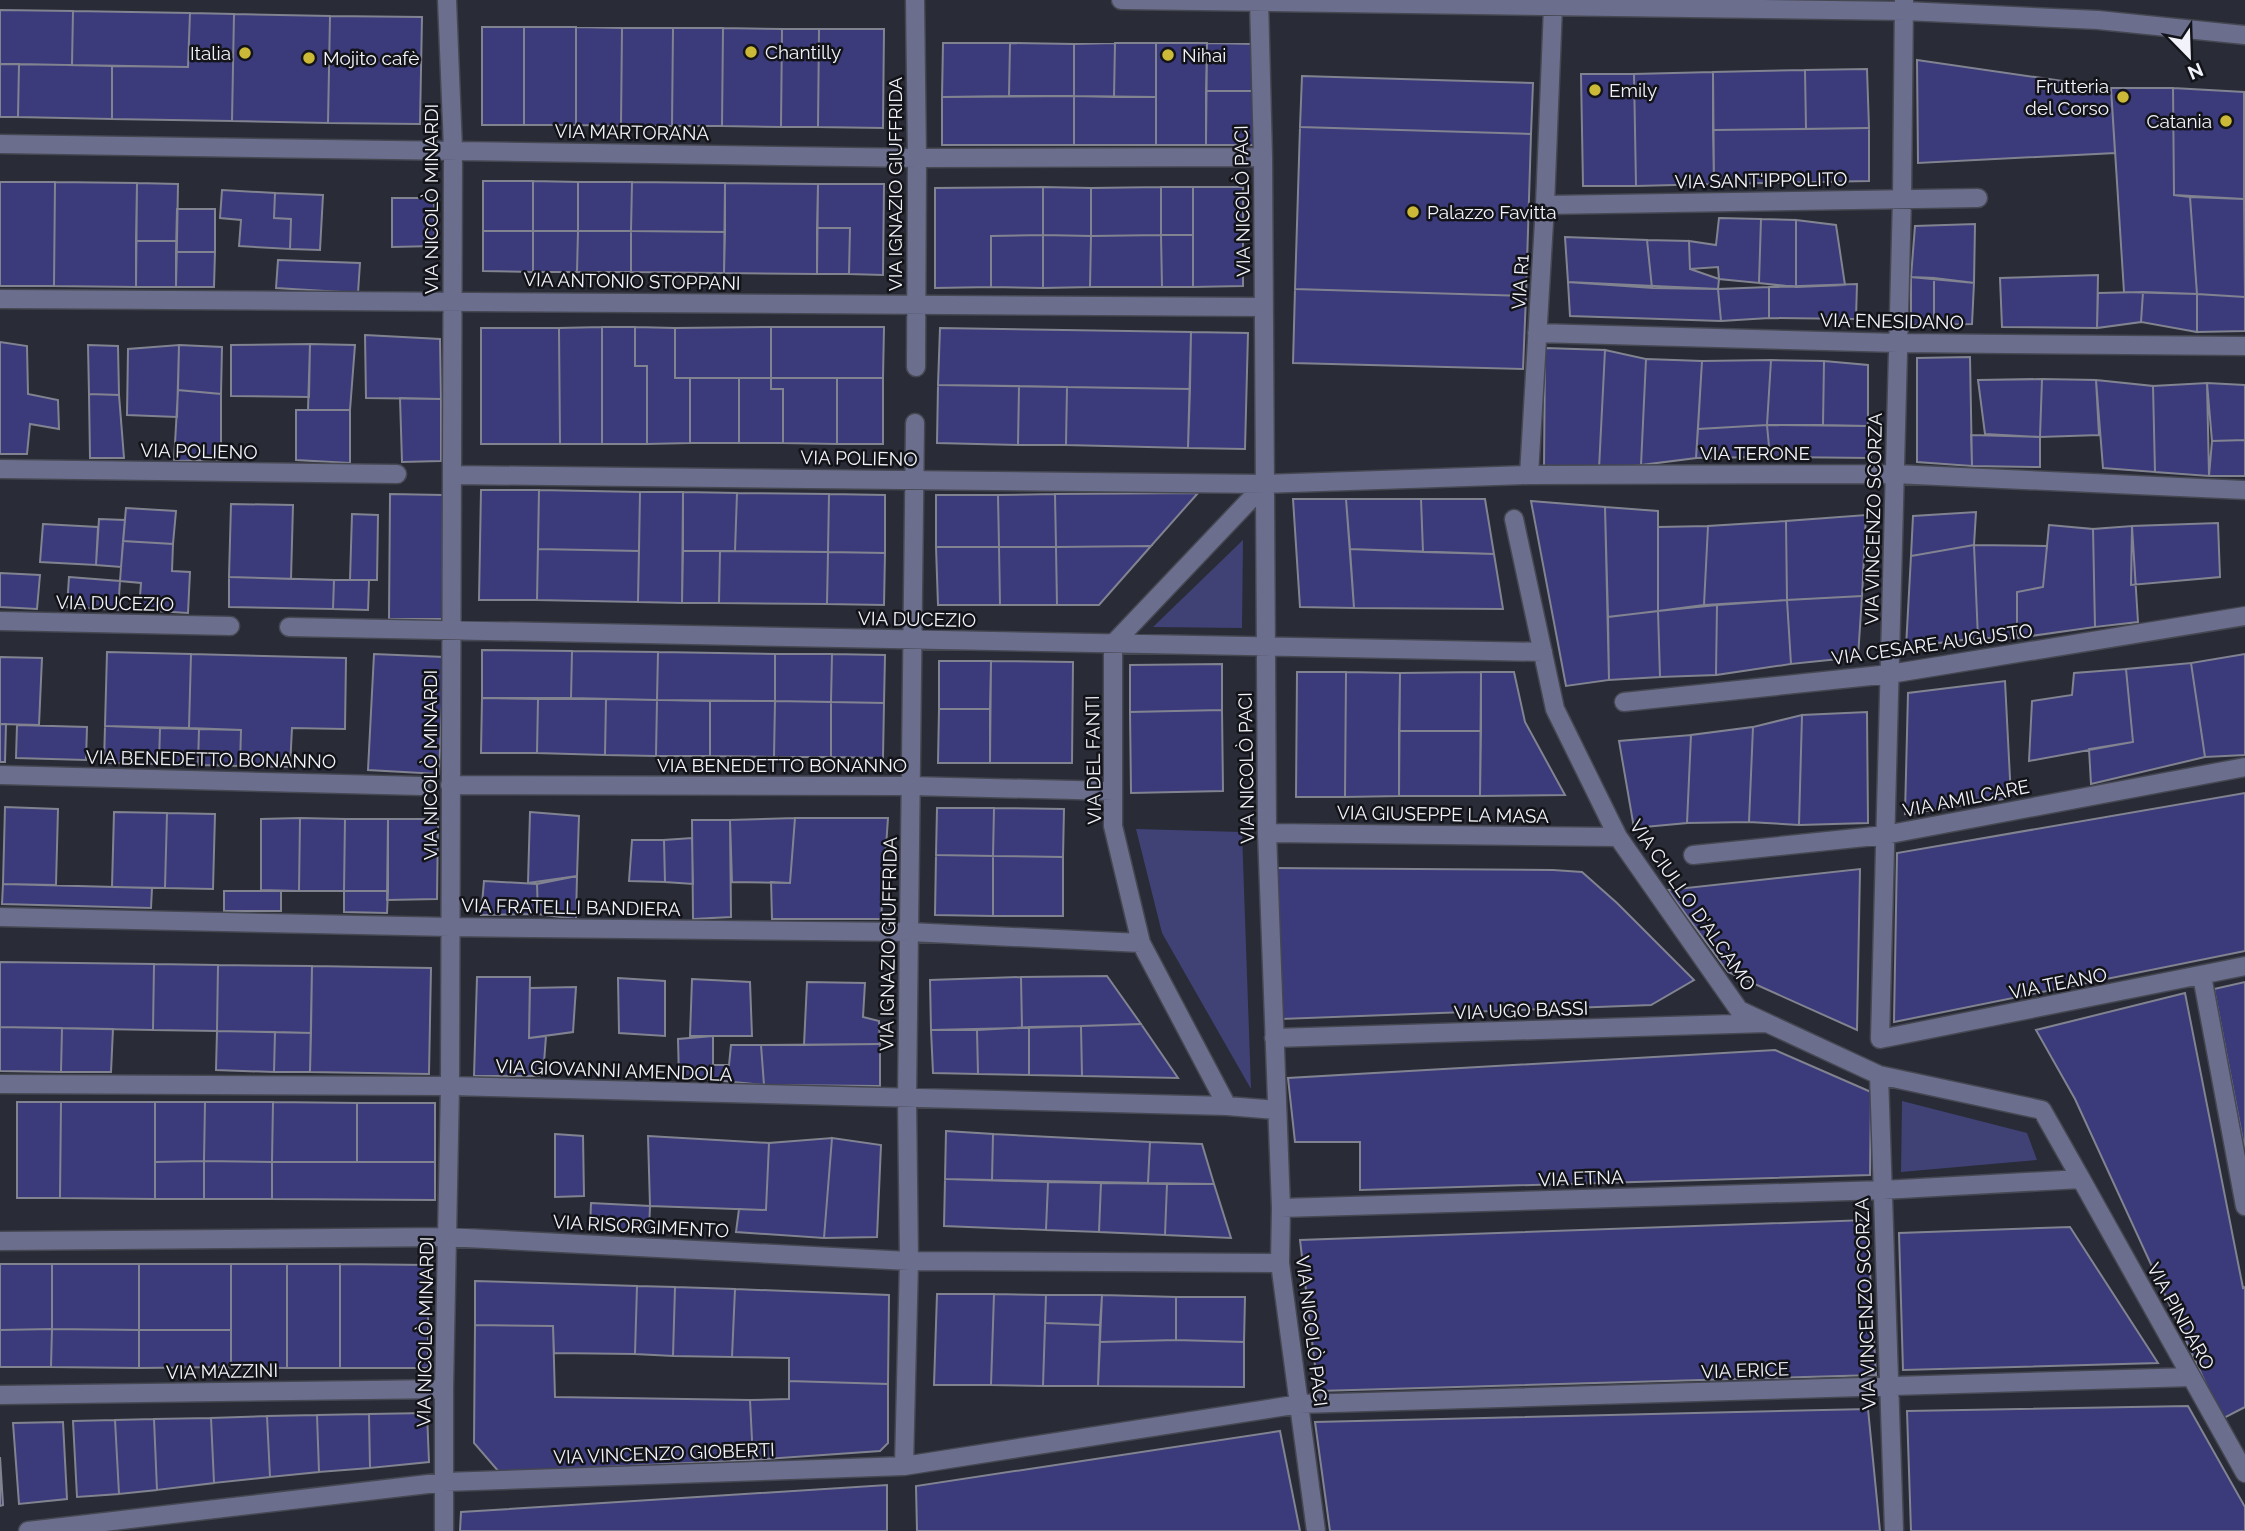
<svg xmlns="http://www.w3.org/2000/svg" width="2245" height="1531" viewBox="0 0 2245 1531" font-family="Raleway,sans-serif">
	<rect width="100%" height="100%" fill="#292b36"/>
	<path fill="#404275" d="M1243,540L1242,628L1153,627Z
		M1136,829L1242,832L1251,1089L1162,933Z
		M1902,1101L2027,1133L2037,1160L1901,1172Z"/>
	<path fill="#3b3a7b" stroke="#828391" stroke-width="2" d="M0,10L73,11L72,65L0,64Z
		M73,11L190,13L188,67L72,65Z
		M190,13L234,14L232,121L112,119V66L188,67Z
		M234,14L330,16L328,123L232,121Z
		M330,16L422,17L420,124L328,123Z
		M482,27H524V125H482Z
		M524,27H576V125H524Z
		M576,27L622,28L621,126L576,125Z
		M622,28H673L672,126H621Z
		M673,28H723L722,126H672Z
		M723,28L782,29L781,127L722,126Z
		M782,29H819L818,127H781Z
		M819,29H884L883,128L818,127Z
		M943,43H1010L1009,96L942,97Z
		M1010,43L1074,44V96H1009Z
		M1115,43H1156V97H1114Z
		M1115,43L1114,97L1074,96V44Z
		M1156,43H1207L1206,145H1156Z
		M1207,43L1255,44V91H1206Z
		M1917,60L2111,88L2115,153L1918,163Z
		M0,64H19L18,117H0Z
		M19,64L112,66V119L18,117Z
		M1867,69L1869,128L1806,129L1805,70Z
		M1805,70L1806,129L1713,130V72Z
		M1713,72L1714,184L1636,186L1634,74Z
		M1581,74H1634L1636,186H1583Z
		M1302,76L1533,83L1531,134L1300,127Z
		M2111,88H2173L2174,195L2190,197L2197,294L2124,292Z
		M2173,88L2244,92V199L2174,195Z
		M1206,91H1255L1254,145H1206Z
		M1074,96V145H942V97Z
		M1074,96L1156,97V145H1074Z
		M1300,127L1531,134L1526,296L1295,289Z
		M1869,128V181L1714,184L1713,130Z
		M483,181H533V231H483Z
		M533,181L578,182V231H533Z
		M0,182H55L54,286H0Z
		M55,182L137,183L136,287L54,286Z
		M578,182H632L631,231H578Z
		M632,182L725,183V232L631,231Z
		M137,183L178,184L177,241H136Z
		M725,183L818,184L817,274L724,273Z
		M818,184H884L883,275L849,274L850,228H817Z
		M1043,187L1091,188V236L1043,235Z
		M1043,187V235L991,236V287L935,288V188Z
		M1161,187V235L1091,236V188Z
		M1161,187H1193V235H1161Z
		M1193,187H1243V286L1193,287Z
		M222,190L275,193L274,218L291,219L290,249L239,246L241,220L220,218Z
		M275,193L323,195L320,250L290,249L291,219L274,218Z
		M2190,197L2244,199L2245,297L2197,294Z
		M392,198H434L435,246L392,247Z
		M177,209H215V252H176Z
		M1719,218L1761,219L1759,283L1719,279L1718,267L1690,269L1689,241L1716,245Z
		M1761,219L1796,220V287L1759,283Z
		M1796,220L1836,225L1845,285L1796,287Z
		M1975,224L1974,283L1911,277L1915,226Z
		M817,228H850L849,274H817Z
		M483,231H533V272L483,271Z
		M533,231H578L577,272H533Z
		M578,231H631V272H577Z
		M631,231L725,232L724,273L631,272Z
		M1043,235V288L991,287V236Z
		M1043,235L1091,236L1090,287L1043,288Z
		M1161,235H1193V287H1162Z
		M1161,235L1162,287H1090L1091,236Z
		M1565,237L1647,240L1652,288L1568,282Z
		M1647,240L1689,241L1690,269L1719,279L1718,289L1652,288Z
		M136,241H177L176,287H136Z
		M176,252H215L214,287H176Z
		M278,260L360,263L358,293L276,288Z
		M2098,275L2097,328L2002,327L2000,278Z
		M1911,277L1934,278V325H1911Z
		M1934,278L1974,283L1972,324L1934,325Z
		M1568,282L1718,289L1721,321L1570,316Z
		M1857,284L1856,319L1769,318V287Z
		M1769,287V318L1721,321L1718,289Z
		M1295,289L1526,296L1523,369L1293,363Z
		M2143,292L2197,294V332L2141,322Z
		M2143,292L2141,322L2097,328L2098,293Z
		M2197,294L2245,297V331L2197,332Z
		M602,327V444H560L559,328Z
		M602,327H635V366H647V444H602Z
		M635,327L675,328V378H690V443L647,444V366H635Z
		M771,327H884L883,378H771Z
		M771,327V378H675V328Z
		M481,328H559L560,444H481Z
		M940,328L1191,332L1190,389L938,385Z
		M1191,332L1248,333L1245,449L1188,448Z
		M365,335L440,339L441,399L366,398Z
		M0,342L27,346L28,394L58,400L59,429L30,424L27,454H0Z
		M310,344L355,345L350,410H308Z
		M310,344L309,397L231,396V345Z
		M88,345L118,346L119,395L89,394Z
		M179,345L222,347L221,394L178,390Z
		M179,345L177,417L127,415L128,349Z
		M1545,348L1605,350L1599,469H1544Z
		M1605,350L1646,359L1641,465L1599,469Z
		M1970,357L1972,466L1917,462V358Z
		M1646,359L1702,361L1696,458L1641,465Z
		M1771,360L1767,425L1698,429L1702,361Z
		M1771,360L1824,361L1823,425H1767Z
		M1824,361L1868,365V426L1823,425Z
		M690,378H739V443H690Z
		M739,378H771V389H783V443H739Z
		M771,378H837V444L783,443V389H771Z
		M837,378H883V444H837Z
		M2042,379L2040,437L1985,434L1978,380Z
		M2042,379L2096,380L2099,435L2040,437Z
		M2096,380L2153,386L2155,472L2103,468Z
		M2207,383L2245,385V440L2212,441Z
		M2207,383L2209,476L2155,472L2153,386Z
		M938,385L1019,386L1018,445L937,443Z
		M1019,386L1067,387L1066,445H1018Z
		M1067,387L1190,389L1188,448L1066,445Z
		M178,390L221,394V460L174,461Z
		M89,394L119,395L124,458H90Z
		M400,398L441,399V461L402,462Z
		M296,410H350V463L296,460Z
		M1767,425L1868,426L1871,458L1770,457Z
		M1767,425L1770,457L1696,458L1698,429Z
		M1971,435L2040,437V467L1972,466Z
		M2245,440V476H2209L2212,441Z
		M481,490H539L537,600H479Z
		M539,490L640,492L639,551L538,549Z
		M640,492H683L682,603L638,602Z
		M683,492L737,493L735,551H683Z
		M737,493L829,494L828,552L735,551Z
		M1198,493L1151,546L1056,547L1055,494Z
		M390,494L443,495L442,619H389Z
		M829,494L885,495V553L828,552Z
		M1055,494L1056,547H999L998,495Z
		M936,495H998L999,547H936Z
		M1293,499H1346L1354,608L1300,607Z
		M1346,499H1421L1423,552L1350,549Z
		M1421,499H1485L1494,554L1423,552Z
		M1531,501L1605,507L1609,680L1566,686Z
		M231,504L293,505L291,579L229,577Z
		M1605,507L1658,511V611L1608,617Z
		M126,508L176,511L173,544L123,541Z
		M1976,512L1974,545L1911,556L1913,516Z
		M352,514L378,515L377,580H350Z
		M1866,515L1862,596L1787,600L1786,521Z
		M99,519L125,520L121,567L96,565Z
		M1786,521L1787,600L1704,605L1708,526Z
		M2218,523L2220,577L2131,585L2132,526Z
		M43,524L98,527L96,565L40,562Z
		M2049,525L2093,529L2095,627L2017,638V592L2043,587Z
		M1708,526L1704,605L1658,611V527Z
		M2132,526L2138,622L2095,627L2093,529Z
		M123,541L173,544L172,571L190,572L188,613L139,610L141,583L120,581Z
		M1974,545L2047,546L2043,587L2017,592V638H1978Z
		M1974,545L1978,638L1906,647L1911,556Z
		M1151,546L1099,605H1057L1056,547Z
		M936,547H999L1000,605H938Z
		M999,547H1056L1057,605H1000Z
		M538,549L639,551L638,602L537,600Z
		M1350,549L1494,554L1503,609L1354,608Z
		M683,551H720L719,603H682Z
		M720,551L828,552L827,604L719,603Z
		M828,552L885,553L884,605L827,604Z
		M0,573L40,575L37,609L0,607Z
		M69,577L120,581L118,610L67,607Z
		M229,577L334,580L333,609L229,607Z
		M334,580H369L368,610L333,609Z
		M1862,596L1858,657L1791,664L1787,600Z
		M1787,600L1791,664L1716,675L1717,605Z
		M1717,605L1716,675L1660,677L1658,611Z
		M1658,611L1660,677L1609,680L1608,617Z
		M482,650L572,651L571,698H482Z
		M572,651L658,652L657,700L571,698Z
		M107,652L191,654L189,728L105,726Z
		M658,652L775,654V701L657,700Z
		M191,654L346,658L345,729L292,728L290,767L240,766L241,730L189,728Z
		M374,654L444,657L439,774L368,770Z
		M775,654H832L831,702L775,701Z
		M832,654L885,655L884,703L831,702Z
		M2245,654V755L2205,757L2191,663Z
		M0,657L42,658L39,725L0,724Z
		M939,661H991L990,709H939Z
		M991,661L1073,662L1072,763H990Z
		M2191,663L2205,757L2091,784L2089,749L2133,742L2126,669Z
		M1222,664V710L1130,712V665Z
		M2126,669L2133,742L2029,761L2032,701L2072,695L2074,673Z
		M1297,672H1346L1345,797H1296Z
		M1346,672L1400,673L1399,796L1345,797Z
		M1481,672V731H1399L1400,673Z
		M1481,672H1514L1525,722L1565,795L1480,796Z
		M2005,681L2011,798L1905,814L1908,693Z
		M482,698L538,699L537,753H481Z
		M538,699H606L605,755L537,753Z
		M606,699L657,700L656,756L605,755Z
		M657,700L710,701V756H656Z
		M710,701H775L774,757L710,756Z
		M775,701L831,702V757H774Z
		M831,702L884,703L883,758L831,757Z
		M939,709H990V763H938Z
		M1222,710L1223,791L1131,793L1130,712Z
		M1867,712L1868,823L1799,825L1802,715Z
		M1802,715L1799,825L1749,822L1753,727Z
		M0,724H6L5,762H0Z
		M17,725L87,727L86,760L16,758Z
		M105,726L160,728L159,764L104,763Z
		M1753,727L1749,822L1687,823L1691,735Z
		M160,728L199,729L198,765L159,764Z
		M199,729L241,730L240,766L198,765Z
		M1399,731H1481L1480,796H1399Z
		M1691,735L1687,823L1634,828L1619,741Z
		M2245,793V951L1894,1022L1897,853Z
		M5,807L58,809L56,885L3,884Z
		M937,808H994L993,856L936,855Z
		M994,808L1064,809L1063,857L993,856Z
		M114,812L167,813L165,888L112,887Z
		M530,812L579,816L577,876L528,883Z
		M167,813L215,814L213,889L165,888Z
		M300,818L299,891L261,890V819Z
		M300,818L345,819L344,891H299Z
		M795,818L790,883L732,882L730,820Z
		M795,818H888L881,919H772L771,882L790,883Z
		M345,819H388V891H344Z
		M388,819H438L437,899L387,900Z
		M692,820H730L731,917L693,919Z
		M692,838L693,884L665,882L664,840Z
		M632,840H664L665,882L629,881Z
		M936,855L993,856V916L935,915Z
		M993,856L1063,857V916H993Z
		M1268,868L1553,870L1582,872L1617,903L1694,980L1651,1005L1281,1019Z
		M1860,869L1857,1030L1728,972L1668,890Z
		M577,876L576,919L538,914L537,884Z
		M484,881L537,884L538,914L481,915Z
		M3,884L152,888L151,908L2,904Z
		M224,891H281V911H224Z
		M344,891H388L387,913L344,912Z
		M0,962L154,964L153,1030L0,1027Z
		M154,964L218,965L217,1031L153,1030Z
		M218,965L312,966L311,1033L217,1031Z
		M312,966L431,968L429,1074L310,1072Z
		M1107,976L1141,1024L1022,1028L1021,977Z
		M477,977H530L529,1038L546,1036L543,1076H474Z
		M1021,977L1022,1028L931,1030L930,980Z
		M618,978L665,981V1036L619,1033Z
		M692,979L750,982L752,1036H690Z
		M807,982L865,983L863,1017L879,1021L880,1044L804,1045Z
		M2245,982V1152L2214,989Z
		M576,987L573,1032L529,1038L530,988Z
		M2185,993L2243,1288L2245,1287V1407L2222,1419L2075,1099L2036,1030Z
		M1141,1024L1178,1078L1082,1076L1081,1026Z
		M1081,1026L1082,1076L1029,1075V1027Z
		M0,1027L62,1028L61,1072L0,1071Z
		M1029,1027V1075L978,1074L977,1030Z
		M62,1028L113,1029L111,1072H61Z
		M931,1030H977L978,1074L933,1073Z
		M217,1031L275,1032L274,1072L216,1070Z
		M275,1032L311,1033L310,1072H274Z
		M713,1036V1080L679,1078L678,1039Z
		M880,1044V1086L764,1085L761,1045Z
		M731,1045H761L764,1085L713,1080L711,1065H729Z
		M1775,1050L1871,1092L1870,1175L1360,1190V1142H1295L1288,1078Z
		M17,1102H61L60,1198H17Z
		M61,1102H155V1199L60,1198Z
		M155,1102H205L204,1161L155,1162Z
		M205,1102H273L272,1162L204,1161Z
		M273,1102L357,1103V1162H272Z
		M357,1103H435V1162H357Z
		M946,1131L993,1134L992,1180L945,1179Z
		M555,1134L583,1136L584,1196L555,1197Z
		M993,1134L1150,1142L1148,1183L992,1180Z
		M648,1136L769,1143L766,1210L650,1206Z
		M832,1138L824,1238L736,1232L739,1209L766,1210L769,1143Z
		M832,1138L881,1145L877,1237L824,1238Z
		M1150,1142L1202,1144L1214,1184L1148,1183Z
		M204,1161L272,1162V1199H204Z
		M204,1161V1199H155V1162Z
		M272,1162H435V1200L272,1199Z
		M945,1179L1048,1182L1046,1230L944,1226Z
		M1048,1182L1101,1183L1099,1232L1046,1230Z
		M1101,1183L1167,1184L1165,1235L1099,1232Z
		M1167,1184H1214L1231,1238L1165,1235Z
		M591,1203L650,1206L649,1231L590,1228Z
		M1867,1220L1876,1375L1318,1391L1300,1240Z
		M2070,1227L2158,1363L1903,1370L1899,1233Z
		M0,1264H52V1329L0,1330Z
		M52,1264H139V1330L52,1329Z
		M139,1264H231V1330H139Z
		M231,1264H287V1368L231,1367Z
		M287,1264H340V1368H287Z
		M340,1264L428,1265V1368H340Z
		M475,1281L637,1286L635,1354L554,1353L553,1326L475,1325Z
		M637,1286L675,1287L673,1356L635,1354Z
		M675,1287L735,1289L732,1357L673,1356Z
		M735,1289L889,1295L888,1384L789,1381V1358L732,1357Z
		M937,1294H994L991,1385H934Z
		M994,1294L1046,1295L1043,1386L991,1385Z
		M1046,1295H1102L1100,1325L1045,1323Z
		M1102,1295L1176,1297V1340L1100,1342Z
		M1176,1297H1245L1244,1342L1176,1340Z
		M1045,1323L1100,1325L1098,1386H1043Z
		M475,1325L553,1326L555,1397L750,1400L753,1460L499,1472L474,1443Z
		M52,1329L139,1330V1368L51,1367Z
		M52,1329L51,1367H0V1330Z
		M139,1330H231V1367L139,1368Z
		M1176,1340L1244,1342V1387L1098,1386L1100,1342Z
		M789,1381L888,1384V1443L880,1451L753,1460L750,1400L789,1399Z
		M2188,1406L2245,1507V1531H1911L1907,1411Z
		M1868,1409L1880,1531H1330L1315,1422Z
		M427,1413L429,1462L370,1468L369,1414Z
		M369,1414L370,1468L319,1472L317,1415Z
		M317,1415L319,1472L270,1477L267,1416Z
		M267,1416L270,1477L214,1483L211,1418Z
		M211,1418L214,1483L157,1490L154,1419Z
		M154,1419L157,1490L119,1494L115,1420Z
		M115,1420L119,1494L77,1497L73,1421Z
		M63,1422L67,1499L19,1504L13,1423Z
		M1280,1431L1300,1531H917L916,1486Z
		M0,1457L3,1505L0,1506Z
		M887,1485V1531H460L461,1512Z"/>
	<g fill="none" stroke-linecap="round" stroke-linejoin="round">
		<g stroke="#454751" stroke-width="21">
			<path id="minor" d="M915,0L917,158L916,367
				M1121,0L1905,11L2098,20L2245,35
				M1259,0L1263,157L1267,833L1281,1208L1280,1263L1316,1531
				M1904,0L1902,199L1880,1039L2245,966
				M0,144L917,158L1263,157
				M1545,205L1978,198
				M0,299L1264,307
				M1537,333L1898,343L2245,346
				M0,469L397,474
				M452,475L1265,484L1529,475L1894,474L2245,490
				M1529,475L1545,205L1553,7
				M1265,484L1113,644V826L1141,943L1227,1106L1277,1110
				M0,621L230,626
				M289,627L1543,652
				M1624,702L1890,674L2245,616
				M0,775L421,786
				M450,785L911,786L1113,791
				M1267,833L1618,837
				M1693,855L1885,835L2245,767
				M0,917L450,927L909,932L1141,943
				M2202,976L2245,1206
				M1274,1038L1766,1023
				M1879,1075L1894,1531
				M0,1084L450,1086L1227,1106
				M2081,1179L2245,1473
				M1281,1208L1883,1190L2081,1179L2042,1110L1879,1075L1739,1010L1618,837L1555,709L1514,519
				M0,1241L446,1237L909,1261L1280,1263
				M0,1395L444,1389
				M904,1466L909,1261L907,1099L915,423
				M28,1531L445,1482L904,1466L1300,1404L2191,1377
				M444,1531V1389L450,1086L453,149L447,0"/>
		</g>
		<use href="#minor" stroke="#6b6e8d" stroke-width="18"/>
	</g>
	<g fill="#ccb938" stroke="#131419" stroke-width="2.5">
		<circle cx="751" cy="52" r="7"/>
		<circle cx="245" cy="53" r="7"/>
		<circle cx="1168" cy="55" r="7"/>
		<circle cx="309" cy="58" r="7"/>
		<circle cx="1595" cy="90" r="7"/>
		<circle cx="2123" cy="97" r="7"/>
		<circle cx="2226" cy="121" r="7"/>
		<circle cx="1413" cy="212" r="7"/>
	</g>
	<g text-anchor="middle" stroke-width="5" stroke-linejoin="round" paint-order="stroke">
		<g font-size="19" fill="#f2f3fa" stroke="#131419" text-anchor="start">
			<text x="765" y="59">Chantilly</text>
			<text x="231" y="60" text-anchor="end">Italia</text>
			<text x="1182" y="62">Nihai</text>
			<text x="323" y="65">Mojito cafè</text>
			<text x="2109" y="93" text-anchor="end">Frutteria<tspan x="2109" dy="22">del Corso</tspan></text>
			<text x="1609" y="97">Emily</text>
			<text x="2212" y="128" text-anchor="end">Catania</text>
			<text x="1427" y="219">Palazzo Favitta</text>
		</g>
		<g font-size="19" fill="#f2f3fa" stroke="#131419">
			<text transform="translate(632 132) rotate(1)" y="7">VIA MARTORANA</text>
			<text transform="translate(1761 180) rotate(-1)" y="7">VIA SANT'IPPOLITO</text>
			<text transform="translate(895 184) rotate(-90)" y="7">VIA IGNAZIO GIUFFRIDA</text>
			<text transform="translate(431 199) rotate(-90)" y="7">VIA NICOLÒ MINARDI</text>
			<text transform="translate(1242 201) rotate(-91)" y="7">VIA NICOLÒ PACI</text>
			<text transform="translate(632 281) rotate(1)" y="7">VIA ANTONIO STOPPANI</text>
			<text transform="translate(1520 282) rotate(-86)" y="7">VIA R1</text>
			<text transform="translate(1892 321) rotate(1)" y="7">VIA ENESIDANO</text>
			<text transform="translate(199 451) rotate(1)" y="7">VIA POLIENO</text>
			<text x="1755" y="460">VIA TERONE</text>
			<text transform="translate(859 458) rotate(1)" y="7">VIA POLIENO</text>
			<text transform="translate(1873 519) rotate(-89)" y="7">VIA VINCENZO SCORZA</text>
			<text transform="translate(115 603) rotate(1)" y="7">VIA DUCEZIO</text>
			<text transform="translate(917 619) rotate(1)" y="7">VIA DUCEZIO</text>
			<text transform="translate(1932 644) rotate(-8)" y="7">VIA CESARE AUGUSTO</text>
			<text transform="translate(211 759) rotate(1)" y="7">VIA BENEDETTO BONANNO</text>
			<text transform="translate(1093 760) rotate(-91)" y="7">VIA DEL FANTI</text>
			<text transform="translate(430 765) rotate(-90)" y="7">VIA NICOLÒ MINARDI</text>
			<text x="782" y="772">VIA BENEDETTO BONANNO</text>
			<text transform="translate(1246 768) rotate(-91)" y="7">VIA NICOLÒ PACI</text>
			<text transform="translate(1966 798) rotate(-11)" y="7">VIA AMILCARE</text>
			<text transform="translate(1443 814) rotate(1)" y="7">VIA GIUSEPPE LA MASA</text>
			<text transform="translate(1693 905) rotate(55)" y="7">VIA CIULLO D'ALCAMO</text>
			<text transform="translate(571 907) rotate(1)" y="7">VIA FRATELLI BANDIERA</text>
			<text transform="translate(888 944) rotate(-89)" y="7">VIA IGNAZIO GIUFFRIDA</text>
			<text transform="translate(2058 983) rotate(-11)" y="7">VIA TEANO</text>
			<text transform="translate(1521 1010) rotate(-2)" y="7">VIA UGO BASSI</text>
			<text transform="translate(614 1070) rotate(2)" y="7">VIA GIOVANNI AMENDOLA</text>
			<text transform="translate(1581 1178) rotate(-2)" y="7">VIA ETNA</text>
			<text transform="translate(641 1226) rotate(3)" y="7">VIA RISORGIMENTO</text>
			<text transform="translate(1865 1304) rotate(-92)" y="7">VIA VINCENZO SCORZA</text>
			<text transform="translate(2181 1316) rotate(61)" y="7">VIA PINDARO</text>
			<text transform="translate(1312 1331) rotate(83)" y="7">VIA NICOLÒ PACI</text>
			<text transform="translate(425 1332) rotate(-89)" y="7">VIA NICOLÒ MINARDI</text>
			<text transform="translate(1745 1370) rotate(-2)" y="7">VIA ERICE</text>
			<text transform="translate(222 1371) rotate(-1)" y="7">VIA MAZZINI</text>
			<text transform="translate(664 1453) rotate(-2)" y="7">VIA VINCENZO GIOBERTI</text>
		</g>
	</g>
	<g transform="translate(2189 56) rotate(157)" stroke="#131419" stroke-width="5" paint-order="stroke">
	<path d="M0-5L12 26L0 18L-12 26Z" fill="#f2f3fa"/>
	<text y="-10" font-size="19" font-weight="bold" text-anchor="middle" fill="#f2f3fa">N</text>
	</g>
</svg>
